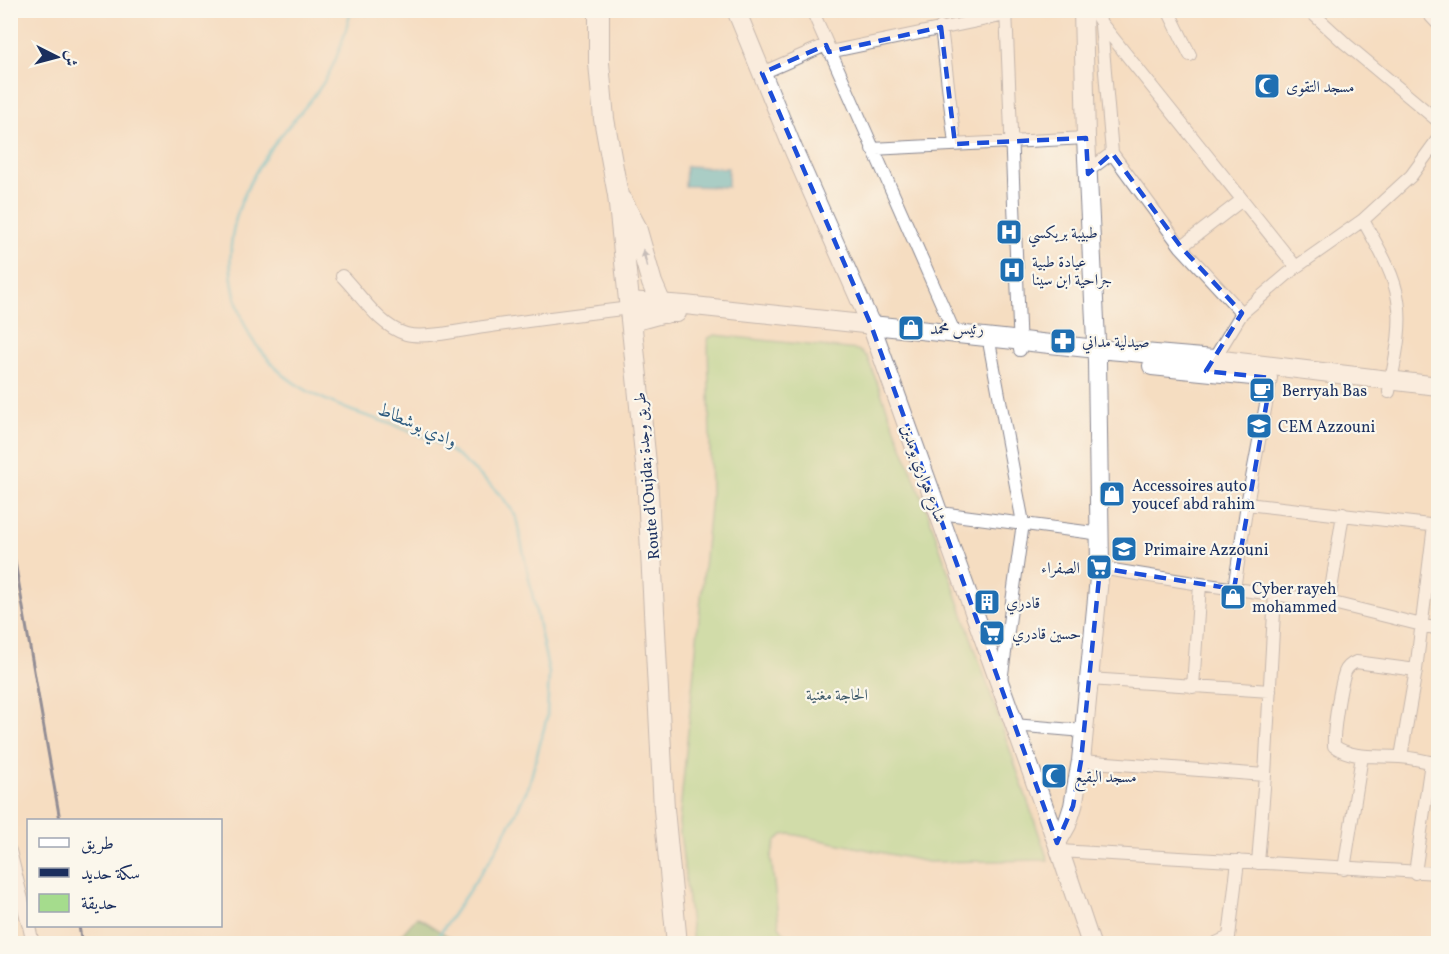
<svg xmlns="http://www.w3.org/2000/svg" width="1449" height="954" viewBox="0 0 1449 954" font-family="Vollkorn,Amiri,serif">
	<rect width="100%" height="100%" fill="#fbf7ec"/>
	<filter id="ink" filterUnits="userSpaceOnUse"><feTurbulence type="fractalNoise" baseFrequency=".0167" numOctaves="2"/><feDisplacementMap in="SourceGraphic" scale="12" xChannelSelector="R" yChannelSelector="G"/><feConvolveMatrix kernelMatrix="1 2 1 2 8 2 1 2 1" color-interpolation-filters="sRGB"/></filter>
	<filter id="wash" filterUnits="userSpaceOnUse"><feTurbulence type="fractalNoise" baseFrequency=".008" numOctaves="4" result="noise"/><feDisplacementMap in="SourceGraphic" scale="24" xChannelSelector="R" yChannelSelector="G"/><feGaussianBlur stdDeviation="1.35" result="paint"/><feColorMatrix in="noise" values="0 0 0 0 0 0 0 0 0 0 0 0 0 0 0 0 0 1.4 0 .05"/><feComposite in="paint" operator="in"/></filter>
	<g filter="url(#wash)">
		<rect width="100%" height="100%" fill="#f5ddc1"/>
		<path fill="#a5dc8d" stroke="#608676" stroke-width="1.5" d="M715,335L858,350L867,357L928,513L1048,860L928,862L791,834L783,835L776,841L771,857L779,926L791,943H693L679,823L711,496L708,338Z"/>
		<path fill="#84bc78" stroke="#50766b" stroke-width="1.5" d="M417,917L459,943H394Z"/>
		<path fill="#4fbbca" stroke="#357594" stroke-width="1.5" d="M686,166L728,168V187L685,186Z"/>
		<g fill="none" stroke-linecap="round" stroke-linejoin="round">
			<path stroke="#4fbbca" stroke-width="3" d="M351,10C346,31 340,52 330,71C317,97 293,119 275,143C230,203 215,263 249,334C253,343 262,351 268,359C288,385 322,399 352,411C384,422 420,432 449,450C459,456 468,465 477,473C493,486 506,499 516,517L549,673L547,717L529,785L513,819L491,858L433,944"/>
		</g>
	</g>
	<g filter="url(#ink)">
		<g fill="none" stroke-linecap="round" stroke-linejoin="round">
			<g stroke="#888690" stroke-width="14">
				<path id="street" d="M812,10L955,334
					M1006,10L1020,350
					M1168,10L1190,55
					M1309,10L1346,44L1438,121
					M1425,10L1438,24
					M1095,13L1101,23L1296,267L1363,220L1411,176L1438,139
					M1101,25L1112,153
					M941,27L955,144
					M829,52L1006,15
					M762,73L826,45
					M872,149L1086,138
					M1088,171L1112,153L1181,247L1242,313
					M1363,220C1376,244 1394,272 1398,300C1403,330 1394,363 1389,392
					M1181,247L1242,200
					M342,276C361,295 379,326 406,334C424,339 464,330 484,327C533,320 581,314 630,308
					M990,347L1023,523L1001,681
					M1213,365L1214,359L1242,313L1296,267
					M1247,504L1438,526
					M940,513L1101,534
					M1100,568L1200,584L1329,602L1438,629
					M1234,589L1247,504L1271,378
					M1329,602L1343,514
					M1416,670L1356,662C1351,664 1347,667 1345,672C1340,686 1333,731 1334,746C1354,760 1378,755 1400,757C1413,758 1426,761 1438,764
					M1089,679L1270,691
					M1193,687L1200,584
					M1014,725L1084,731
					M1401,757L1416,670L1434,525
					M1081,761L1265,775
					M10,851L28,924
					M1059,851L1438,873
					M1258,863L1265,775L1275,594
					M1344,869L1362,756
					M1415,873L1431,762
					M29,926L33,944
					M1214,944L1229,937L1238,861"/>
			</g>
			<g stroke="#888690" stroke-width="20">
				<path id="secondary" d="M736,10L794,151L871,325L1057,843L1091,944
					M629,301L685,305L1097,349L1214,359L1438,386
					M632,322L665,313H677
					M1152,366L1262,377
					M1057,843L1067,825L1073,806L1081,761L1100,568L1097,361L1086,138L1083,10"/>
			</g>
			<g stroke="#888690" stroke-width="22">
				<path id="primary" d="M599,10V63L604,119L618,195L647,473L664,809L677,944
					M622,201L636,227L652,283L665,313"/>
			</g>
			<use href="#street" stroke="#fff" stroke-width="12"/>
			<use href="#secondary" stroke="#fff" stroke-width="18"/>
			<use href="#primary" stroke="#fff" stroke-width="20"/>
			<path stroke="#1b2f5e" stroke-width="3" d="M10,533L60,820
				M79,926L82,944"/>
		</g>
		<defs><path id="oneway-solid" d="M-6-.8H1V-3.2L6.5 0L1 3.2V.8H-6Z" transform="scale(1.5)"/></defs>
		<use fill="#8d97ae" href="#oneway-solid" transform="translate(645 258) rotate(-104)"/>
	</g>
	<path d="M0 0H1449V954H0ZM941,27L955,144L1086,138L1088,174L1112,153L1181,247L1242,313L1206,371L1271,378L1234,589L1100,568L1081,761L1073,806L1057,843L871,325L762,73L826,45L829,52Z" fill="#f5ddc1" fill-opacity=".55" fill-rule="evenodd"/>
	<path fill="none" stroke="#1d4ed8" stroke-width="4.5" stroke-dasharray="12 8" stroke-linejoin="round" d="M941,27L955,144L1086,138L1088,174L1112,153L1181,247L1242,313L1206,371L1271,378L1234,589L1100,568L1081,761L1073,806L1057,843L871,325L762,73L826,45L829,52Z"/>
	<defs>
		<g id="mosque-square" transform="scale(1.35)"><rect x="-9" y="-9" width="18" height="18" rx="4" fill="#1f6fb2" stroke="#fbf7ec"/><path d="M3.5-4.9A6 6 0 1 0 3.5 4.9A5 5 0 1 1 3.5-4.9Z" fill="#fff"/></g>
		<g id="hospital-square" transform="scale(1.35)"><rect x="-9" y="-9" width="18" height="18" rx="4" fill="#1f6fb2" stroke="#fbf7ec"/><path d="M-5-5h3v3.5h4V-5h3V5h-3V1.5h-4V5h-3Z" fill="#fff"/></g>
		<g id="shop-square" transform="scale(1.35)"><rect x="-9" y="-9" width="18" height="18" rx="4" fill="#1f6fb2" stroke="#fbf7ec"/><path d="M-5-2.5h2.3a2.7 3.5 0 0 1 5.4 0H5L5.5 6h-11ZM-1.5-2.5h3a1.5 2.3 0 0 0-3 0Z" fill="#fff"/></g>
		<g id="pharmacy-square" transform="scale(1.35)"><rect x="-9" y="-9" width="18" height="18" rx="4" fill="#1f6fb2" stroke="#fbf7ec"/><path d="M-2-6h4v4h4v4h-4v4h-4v-4h-4v-4h4Z" fill="#fff"/></g>
		<g id="cafe-square" transform="scale(1.35)"><rect x="-9" y="-9" width="18" height="18" rx="4" fill="#1f6fb2" stroke="#fbf7ec"/><path d="M-5.5-4.5H6V0H3Q3 3.5 0 3.5H-2.5Q-5.5 3.5-5.5 0ZM3-3.2v2h1.7v-2ZM-6 4.5H4V6H-6Z" fill="#fff"/></g>
		<g id="school-square" transform="scale(1.35)"><rect x="-9" y="-9" width="18" height="18" rx="4" fill="#1f6fb2" stroke="#fbf7ec"/><path d="M0-5L7-2L0 1L-7-2ZM-4 1L0 2.5L4 1V4Q0 6-4 4Z" fill="#fff"/></g>
		<g id="supermarket-square" transform="scale(1.35)"><rect x="-9" y="-9" width="18" height="18" rx="4" fill="#1f6fb2" stroke="#fbf7ec"/><path d="M-6-5.5h2.5l.6 2H6L4.5 2H-2.5L-4.4-4H-6ZM-1.5 3.2a1.3 1.3 0 1 0 .1 0ZM3 3.2a1.3 1.3 0 1 0 .1 0Z" fill="#fff"/></g>
		<g id="building-square" transform="scale(1.35)"><rect x="-9" y="-9" width="18" height="18" rx="4" fill="#1f6fb2" stroke="#fbf7ec"/><path d="M-4-6H4V6H1V3H-1V6H-4ZM-2.5-4.3h1.7v1.8h-1.7ZM.8-4.3h1.7v1.8H.8ZM-2.5-1h1.7V.8h-1.7ZM.8-1h1.7V.8H.8Z" fill="#fff"/></g>
	</defs>
	<g fill-rule="evenodd">
		<use href="#mosque-square" x="1267" y="86"/>
		<use href="#hospital-square" x="1009" y="232"/>
		<use href="#hospital-square" x="1012" y="270"/>
		<use href="#shop-square" x="911" y="328"/>
		<use href="#pharmacy-square" x="1063" y="341"/>
		<use href="#cafe-square" x="1262" y="390"/>
		<use href="#school-square" x="1259" y="426"/>
		<use href="#shop-square" x="1112" y="494"/>
		<use href="#school-square" x="1124" y="549"/>
		<use href="#supermarket-square" x="1099" y="567"/>
		<use href="#shop-square" x="1233" y="597"/>
		<use href="#building-square" x="987" y="602"/>
		<use href="#supermarket-square" x="992" y="633"/>
		<use href="#mosque-square" x="1054" y="776"/>
	</g>
	<g text-anchor="middle" stroke-width="4.5" stroke-linejoin="round" paint-order="stroke">
		<g font-size="16" fill="#1b2f5e" stroke="#fbf7ec" text-anchor="start">
			<text x="1286" y="92">مسجد التقوى</text>
			<text x="1028" y="238">طبيبة بريكسي</text>
			<text x="1032" y="267">عيادة طبية<tspan x="1032" dy="18">جراحية ابن سينا</tspan></text>
			<text x="930" y="334">رئيس محمد</text>
			<text x="1082" y="347">صيدلية مداني</text>
			<text x="1282" y="396">Berryah Bas</text>
			<text x="1278" y="432">CEM Azzouni</text>
			<text x="1132" y="491">Accessoires auto<tspan x="1132" dy="18">youcef abd rahim</tspan></text>
			<text x="1144" y="555">Primaire Azzouni</text>
			<text x="1080" y="573" text-anchor="end">الصفراء</text>
			<text x="1252" y="594">Cyber rayeh<tspan x="1252" dy="18">mohammed</tspan></text>
			<text x="1006" y="608">قادري</text>
			<text x="1012" y="639">حسين قادري</text>
			<text x="1074" y="782">مسجد البقيع</text>
		</g>
		<g font-size="16" fill="#1b2f5e" stroke="#fbf7ec">
			<text transform="translate(924 473) rotate(70)" y="6">شارع هواري بومدين</text>
			<text transform="translate(646 476) rotate(-95)" y="6">Route d'Oujda; طريق وجدة</text>
		</g>
		<g font-size="16" fill="#3e5a6a" stroke="#fbf7ec">
			<text x="837" y="700">الحاجة مغنية</text>
		</g>
		<g font-size="18" font-style="italic" fill="#2b597e" stroke="#fbf7ec">
			<text transform="translate(418 425) rotate(24)" y="6">وادي بوشطاط</text>
		</g>
	</g>
	<rect width="1449" height="954" fill="none" stroke="#fbf7ec" stroke-width="36"/>
	<rect x="27" y="819" width="195" height="108" fill="#fbf7ec" stroke="#a1a7b3" stroke-width="1.5"/>
	<rect x="39" y="838" width="30" height="9" fill="#ffffff" stroke="#a1a7b3" stroke-width="1.5"/>
	<text x="81" y="849" font-size="18" fill="#1b2f5e">طريق</text>
	<rect x="39" y="868" width="30" height="9" fill="#1b2f5e" stroke="#a1a7b3" stroke-width="1.5"/>
	<text x="81" y="879" font-size="18" fill="#1b2f5e">سكة حديد</text>
	<rect x="39" y="894" width="30" height="18" fill="#a5dc8d" stroke="#a1a7b3" stroke-width="1.5"/>
	<text x="81" y="909" font-size="18" fill="#1b2f5e">حديقة</text>
	<g transform="translate(57 57) rotate(96)" stroke="#fbf7ec" stroke-width="4.5" paint-order="stroke">
	<path d="M0-4.5L10 22L0 15L-10 22Z" fill="#1b2f5e"/>
	<text y="-9" font-size="16" font-weight="bold" text-anchor="middle" fill="#1b2f5e">ش</text>
	</g>
</svg>
